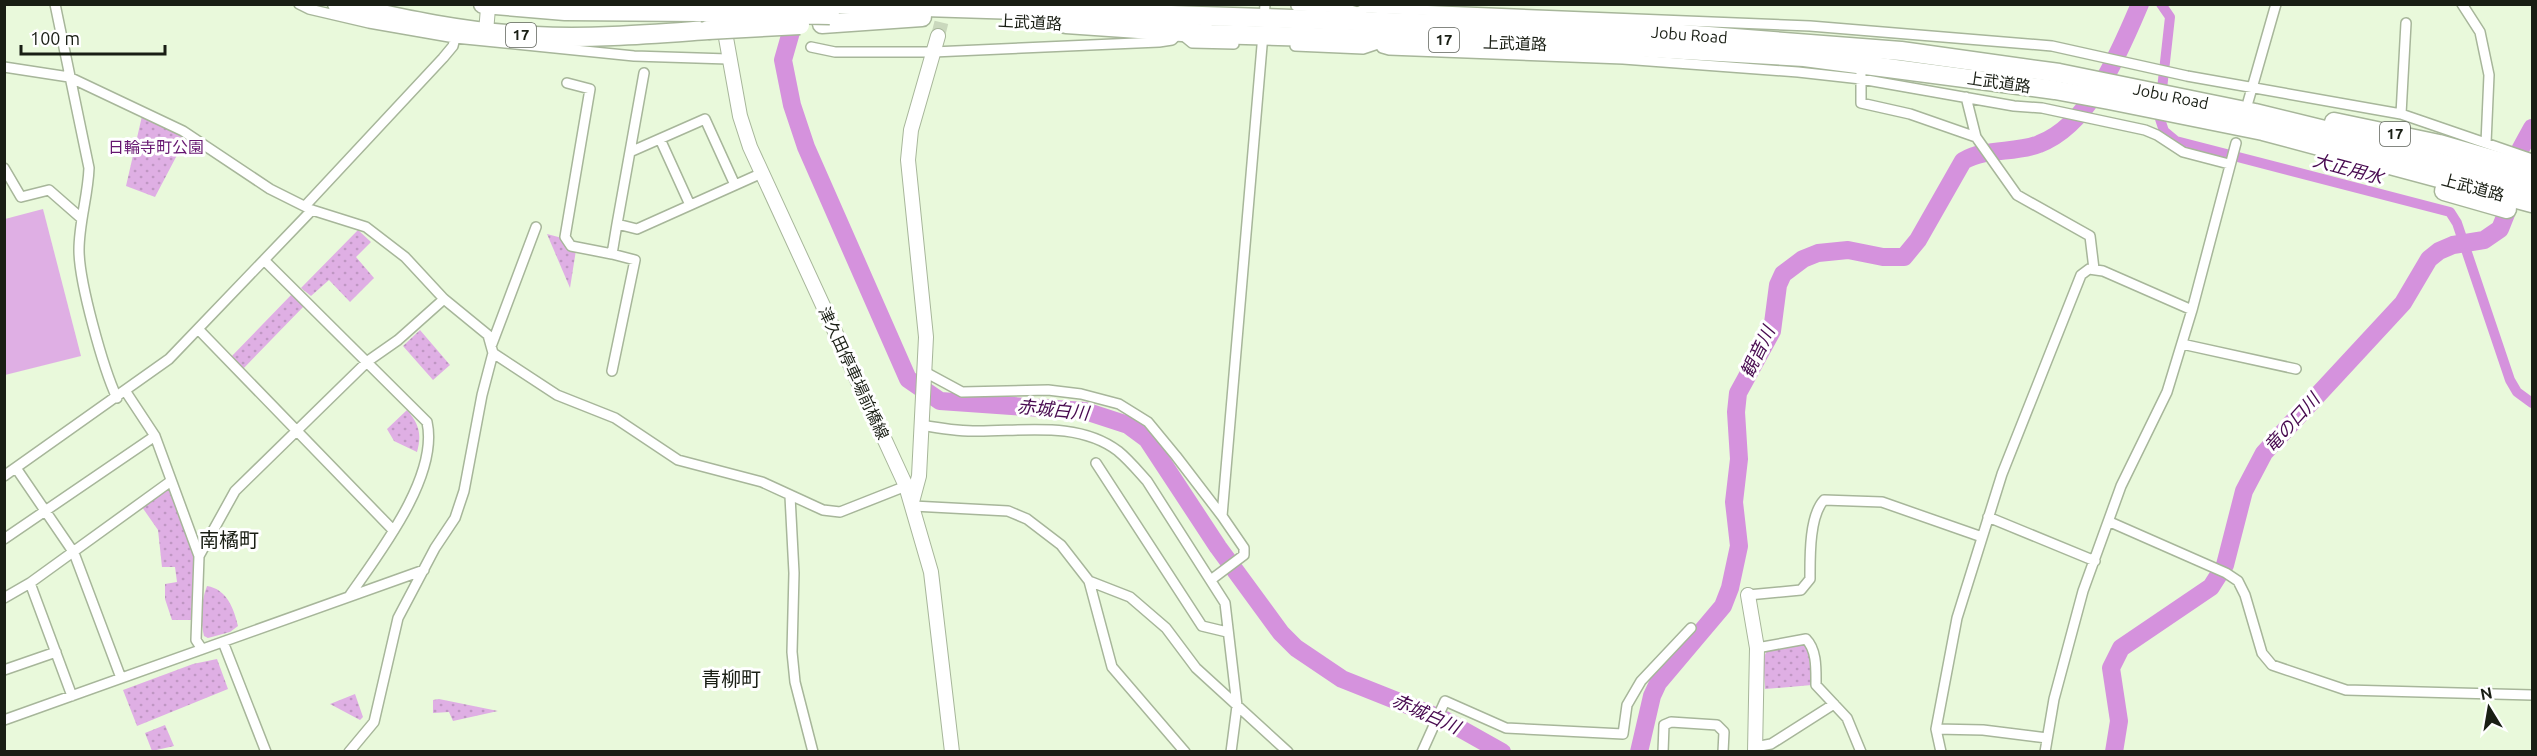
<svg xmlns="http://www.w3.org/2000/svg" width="2537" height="756" viewBox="0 0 2537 756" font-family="Ubuntu,'Noto Sans JP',sans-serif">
	<defs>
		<pattern id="green-dots" width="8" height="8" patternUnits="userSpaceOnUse" patternTransform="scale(1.5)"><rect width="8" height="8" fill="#dfafe4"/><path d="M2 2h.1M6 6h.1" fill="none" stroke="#bf96c3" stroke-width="1.8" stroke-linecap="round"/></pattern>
	</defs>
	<rect width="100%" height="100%" fill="#e9f9db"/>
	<path fill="url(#green-dots)" d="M142,116L186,138L155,197L126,186Z
		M358,230L371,242L356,257L374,278L350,302L329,280L311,296L301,288Z
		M547,234L562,238L576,250L570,288Z
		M293,293L305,305L242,370L230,358Z
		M420,330L450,365L433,380L403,346Z
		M407,410C419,424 422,434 417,452L394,441L387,429Z
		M168,488L195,557L191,620H172L165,599V584L177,582L175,567H162L158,530L142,507Z
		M207,586C227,589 234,609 238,626L230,632L208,638L204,636C200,620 201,601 207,586Z
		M1802,643L1808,647L1812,685L1765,689L1763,658L1767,651Z
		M217,659L228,689L137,726L123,690L193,664Z
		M355,694L363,717L360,720L330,704Z
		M439,699L498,711L453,721L449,712L433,713V700Z
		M165,725L174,746L152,751L145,733Z"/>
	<path fill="#dfafe4" d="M43,209L81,356L5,375V219Z"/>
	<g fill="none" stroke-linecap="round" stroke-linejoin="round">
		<path stroke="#d592dd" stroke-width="10" d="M2161,4L2170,17L2159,116L2164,131L2176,141L2450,212L2457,223L2510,380L2517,392L2532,403"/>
		<path stroke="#d592dd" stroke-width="18" d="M799,4L783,60L792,105L806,147L908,379L940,401L1085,411L1128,425L1147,439L1218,547L1281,633L1296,648L1342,679L1445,720L1502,752
			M1639,752L1652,696L1658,683L1723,606L1730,588L1739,546L1734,502L1739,459L1736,412L1738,393L1772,331L1778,285L1783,274L1803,259L1818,253L1848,250L1883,257H1904L1918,240L1963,161C1987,147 2014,154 2039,144C2090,125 2120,51 2140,4
			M2114,752L2119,721L2111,668L2121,648L2211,587L2225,565L2244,491L2264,453L2403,303L2429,259L2439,251L2453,245L2484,240L2500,229L2506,214L2509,170L2532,128"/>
		<path stroke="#cad8bd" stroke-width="14" stroke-dasharray="14 7" stroke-linecap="butt" d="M938,36L946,4"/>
		<g stroke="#a7b69a" stroke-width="12">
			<path id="street" d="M55,4L89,168C88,196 79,222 79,250C79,282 103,368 117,398
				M299,4L309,9L369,23L455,38L634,56L728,59
				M2462,4L2480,32L2489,75L2486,143
				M1296,6L1343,8L1358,12
				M1264,20L1265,4
				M1355,22L1358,12L1366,8L1810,26L2052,46L2187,76L2401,114L2532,159
				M1180,33L1192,43L1234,44
				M1377,41L1382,48L1389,50L1623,59L1798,72L1861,79L2014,106L2042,108L2145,130L2157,135L2183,152L2229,164
				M1295,46L1363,49L1378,44
				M811,47L835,52H933L1159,42L1172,40L1178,34
				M4,67L69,77L183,131L270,189L312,210L366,227L405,257L444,299L488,335L493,353L557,395L615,418L678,460L762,482L823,510L840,512L906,486
				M644,73L617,224L637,229L762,173
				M1861,73V103L1910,114L1976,137
				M567,83L590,89L565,237L571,246L612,254
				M1966,97L1976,137L2017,195L2090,236L2094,269
				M2248,102L2276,4
				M2401,114L2406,23
				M660,139L690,205
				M630,152L705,119L735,185
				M4,168L21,197L49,190L81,218
				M305,206L443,58L453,46L455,38
				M264,260L427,422C439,476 380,552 350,595
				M199,330L393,530
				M492,344L536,227
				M2182,344L2296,369
				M612,371L635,260L612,254L617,224
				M925,372L962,392L1048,390L1081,394L1119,404L1148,422L1176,456L1222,516L1244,548V555L1212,579
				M126,392L155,436L199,556L196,640L202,649
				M922,425C938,428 956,431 973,431C1020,432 1077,420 1118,451C1129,460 1138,471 1147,481L1225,603L1237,706L1231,752
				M1096,463L1202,626L1227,632
				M16,468L74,553L121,678
				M4,476L169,359L312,210
				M790,496L794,573L792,652L795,682L813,752
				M913,506L1008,511L1027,519L1061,545L1089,581L1130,597L1166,628L1196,668L1288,752
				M1222,516L1263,34
				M1988,517L2095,561
				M2110,522L2226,573L2238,581L2245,595L2262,653L2272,665L2346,690L2532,695
				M4,539L155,436
				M199,556L235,491L368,361L398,340L444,299
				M1089,581L1112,667L1185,752
				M30,583L72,696
				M1748,595L1801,590L1810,579C1810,558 1809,516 1824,500L1882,502L1982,537
				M4,598L30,583L171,481
				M223,642L266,752
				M1757,648L1806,639C1817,650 1816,669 1816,685L1847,718L1861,752
				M4,670L56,652
				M4,720L424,570
				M1936,729L1983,730L2047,738
				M1755,747L1771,744L1834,704
				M349,752L374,722L398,618L435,548L455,518L464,491L482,395L493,353
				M1422,752L1445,701L1506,728L1623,734L1627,705L1641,681L1691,628
				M1663,752L1664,725L1671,722L1717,725L1724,732L1723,752
				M1941,752L1936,729L1957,618L2002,474L2081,275L2089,269L2103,271L2192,310
				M2045,752L2054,699L2083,591L2121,486L2167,392L2192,310L2236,143"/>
		</g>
		<g stroke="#a7b69a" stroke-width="16">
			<path id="secondary" d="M723,21L740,116L750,147L906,486L931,572L952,752
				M486,32L488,8
				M912,502L919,476L926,337L908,160L911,130L938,36
				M1748,595L1757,648L1755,752"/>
		</g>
		<g stroke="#a7b69a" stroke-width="21">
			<g id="highway">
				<path d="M337,4C402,19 468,33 535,36C592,39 651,34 708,30"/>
				<path d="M483,4L565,11L701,12"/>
				<path id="s1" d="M830,4L1631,30L1901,51L2059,73L2255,113L2341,134L2532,189"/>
				<path d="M822,24L922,17"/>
				<path d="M1066,24L1211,34L1615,46L1804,57L2055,90L2109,100L2263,131L2532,203"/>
				<path d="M2334,122L2439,144L2532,171"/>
				<path d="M2444,191L2507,209"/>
			</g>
		</g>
		<use href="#street" stroke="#fff" stroke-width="9"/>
		<use href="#secondary" stroke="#fff" stroke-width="14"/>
		<use href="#highway" stroke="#fff" stroke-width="18"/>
		<g stroke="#a7b69a" stroke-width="21" stroke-linecap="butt">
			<path id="highway-bridge" d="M701,12L830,15
				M708,30L800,25"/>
		</g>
		<use href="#highway-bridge" stroke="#fff" stroke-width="18"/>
	</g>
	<g text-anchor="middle" stroke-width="6" stroke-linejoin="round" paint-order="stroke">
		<g fill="#fff" stroke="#5e625a" stroke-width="1.5">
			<rect x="506" y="23" width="30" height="24" rx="4.5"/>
			<rect x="1429" y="28" width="30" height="24" rx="4.5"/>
			<rect x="2380" y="122" width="30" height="24" rx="4.5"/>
		</g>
		<g font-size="15" font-weight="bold" fill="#191e14">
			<text x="521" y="40">17</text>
			<text x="1444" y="45">17</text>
			<text x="2395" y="139">17</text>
		</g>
		<g font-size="16" fill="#191e14" stroke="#fff">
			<text transform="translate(1030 22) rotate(3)" y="6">上武道路</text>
			<text dy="6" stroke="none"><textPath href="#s1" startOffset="860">Jobu Road</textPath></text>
			<text transform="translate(1515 43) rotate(2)" y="6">上武道路</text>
			<text transform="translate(1999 82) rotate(8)" y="6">上武道路</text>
			<text dy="6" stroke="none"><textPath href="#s1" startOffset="1346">Jobu Road</textPath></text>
			<text transform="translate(2473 187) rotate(15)" y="6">上武道路</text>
			<text transform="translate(854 373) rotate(65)" y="6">津久田停車場前橋線</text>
		</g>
		<g font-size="16" fill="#661670" stroke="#fff">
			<text x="156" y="153">日輪寺町公園</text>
		</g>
		<g font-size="18" font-style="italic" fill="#47094f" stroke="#fff">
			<text transform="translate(2348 169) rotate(15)" y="6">大正用水</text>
			<text transform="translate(1758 352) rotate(-64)" y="6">観音川</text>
			<text transform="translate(1053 410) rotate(6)" y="6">赤城白川</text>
			<text transform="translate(2292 423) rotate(-48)" y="6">竜の口川</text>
			<text transform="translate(1426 714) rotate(24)" y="6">赤城白川</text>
		</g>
		<g font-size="20" fill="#191e14" stroke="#fff">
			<text x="229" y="547">南橘町</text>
			<text x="731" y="686">青柳町</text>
		</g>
	</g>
	<rect width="2537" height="756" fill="none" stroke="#191e14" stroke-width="12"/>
	<g transform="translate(2489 708) rotate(349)" stroke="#ffffff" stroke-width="4.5" paint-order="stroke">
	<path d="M0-4.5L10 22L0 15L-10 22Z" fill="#191e14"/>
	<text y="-9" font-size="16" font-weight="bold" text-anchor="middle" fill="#191e14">N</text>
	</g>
	<path d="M21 45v9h144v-9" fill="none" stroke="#191e14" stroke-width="3"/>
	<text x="30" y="45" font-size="18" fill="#191e14" stroke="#ffffff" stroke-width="4.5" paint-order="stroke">100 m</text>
</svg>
